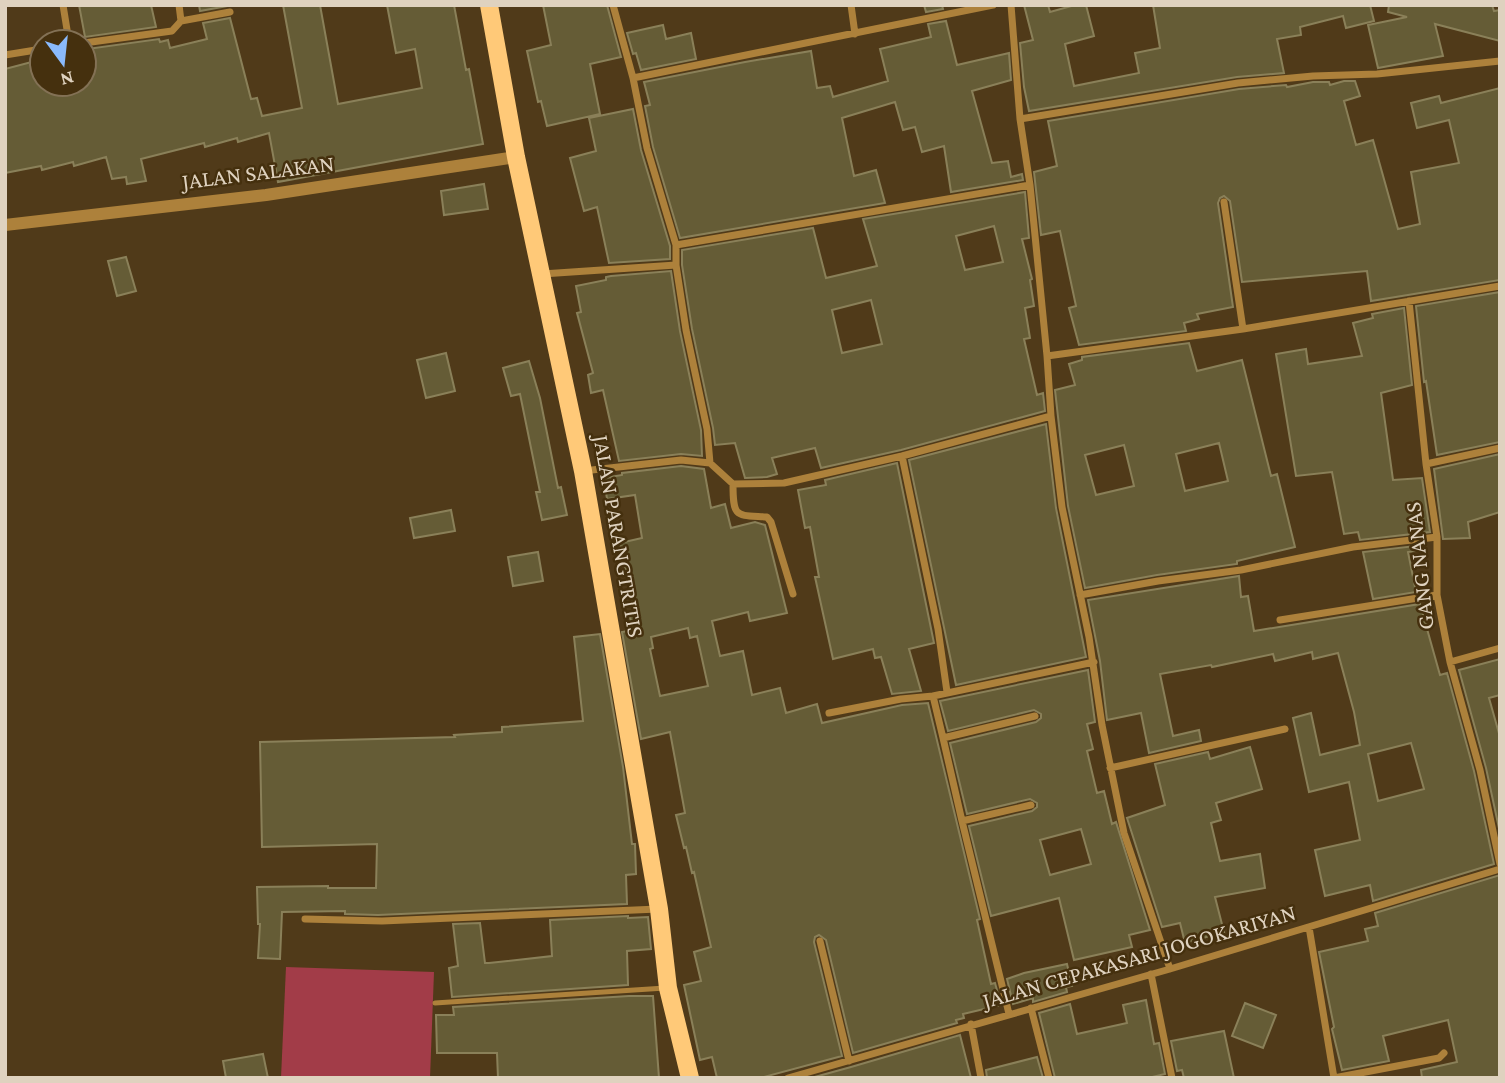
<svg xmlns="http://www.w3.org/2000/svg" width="1505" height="1083" viewBox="0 0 1505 1083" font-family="'Crimson Pro',serif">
	<rect width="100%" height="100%" fill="#503a19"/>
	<path fill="#a23c48" d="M286,967L434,972L430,1078H281Z"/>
	<path fill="#655c36" stroke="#8a8059" stroke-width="2" fill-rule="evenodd" d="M79,5H151L156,27L85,37Z
		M199,5H226L227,6L200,11Z
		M283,5H320L338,104L422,88L415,49L396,53L387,5H454L466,70L469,69L483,144L278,182L269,133L238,142L237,138L205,147L204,143L141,159L146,181L127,184L126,177L112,179L106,157L74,166L73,162L42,170L41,166L5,173V69L39,60L42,84H84V56L88,55L87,49L159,39L160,42L168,40L170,48L207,39L203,23L230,18L251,99L257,98L262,116L302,108Z
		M543,5H607L621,57L590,64L600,114L547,126L541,101L538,102L527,51L551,45Z
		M924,5H942L943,9L926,12Z
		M1024,5H1048L1050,12L1075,5H1086L1094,36L1065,44L1074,86L1139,73L1135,53L1160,48L1153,5H1370L1374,21L1346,28L1343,16L1300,27L1301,35L1277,39L1284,73L1237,77L1029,111L1024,87L1020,43L1033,40Z
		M1389,5H1492L1494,11L1500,10V41L1435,24L1443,56L1378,68L1368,25L1407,17L1388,12Z
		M946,21L957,65L1009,53L1011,80L972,91L992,163L1008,161L1011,177L1022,174L1023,180L951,192L944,146L922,152L915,127L903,130L895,102L842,118L854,176L876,170L885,203L680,238L653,147L645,106L650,105L644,82L745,62L811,51L817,88L830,86L833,97L888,81L880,49L931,37L928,24Z
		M663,25L666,39L691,33L696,59L641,70L636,53L633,54L627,33Z
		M1344,81H1355L1360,96L1344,101L1356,145L1373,140L1398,229L1420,224L1411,172L1459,163L1449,120L1417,128L1411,103L1439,96L1441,103L1500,88V280L1371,301L1367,271L1242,282L1230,201L1224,196L1220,198L1218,203L1233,307L1197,314L1199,319L1184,323L1186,331L1079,345L1069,308L1076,306L1060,231L1041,235L1034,172L1057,166L1048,121L1239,89L1286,85L1287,87L1313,82H1329L1330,85Z
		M633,109L641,150L670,246V259L609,263L597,207L584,211L570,158L596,151L589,118Z
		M484,184L488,209L444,215L441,191Z
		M1025,192L1029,238L1022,239L1032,279L1030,280L1034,306L1025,308L1030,338L1024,339L1037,395L1043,393L1045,411L901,450L821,468L815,448L772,458L777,474L767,477L745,478L735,443L715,445L713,428L692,329L682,265V250L813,228L826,278L877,266L863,219ZM994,226L1003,262L965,270L956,236ZM871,300L882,344L842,353L832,310Z
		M126,257L136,291L117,296L108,261Z
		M671,271L680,331L701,430L702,456L681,454L619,461L603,390L591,393L588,375L593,373L577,313L581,312L576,286L606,280V277L611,276Z
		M1500,292V442L1437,455L1426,381L1424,382L1416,306Z
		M1404,308L1412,385L1381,393L1393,480L1422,478L1430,532L1360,540L1358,532L1344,534L1332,472L1296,476L1276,354L1306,349L1308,364L1362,356L1353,323L1373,318L1372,314Z
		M1189,343L1197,371L1242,360L1271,476L1277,474L1295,547L1237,561V564L1157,575L1085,588L1068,506L1055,390L1075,385L1069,364L1082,360V357ZM1219,443L1228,481L1185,491L1176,454ZM1124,445L1134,486L1096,495L1085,455Z
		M446,353L455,391L426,398L417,360Z
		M529,361L540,398L558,488L561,487L567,515L542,520L536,492H540L520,394L511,396L503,368Z
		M1046,424L1056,508L1086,657L956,685L909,460Z
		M1500,454V512L1468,522L1470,538L1443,539L1434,469Z
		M897,463L934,643L909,649L921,691L892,694L881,657L875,658L873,649L833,659L815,577H819L810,527L805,528L798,490L826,485L825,480Z
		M681,466L704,469L711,508L725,504L731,528L755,522L765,525L787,613L750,621L748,612L712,621L720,656L743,651L752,695L780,688L786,713L817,704L822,723L902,705L928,703L980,919L977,920L991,984L995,983L1001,1005L963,1014L964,1018L956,1020L957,1023L853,1053L826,940L819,935L815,937L814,942L842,1056L760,1078H717L712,1057L700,1060L684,985L701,981L694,952L711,947L694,872L692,873L686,847L684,848L676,815L685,813L670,732L641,739L622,632L633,630L629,613L635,612L620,543L642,538L635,495L607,499L604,478L622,475V473ZM688,628L690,638L697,636L708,686L660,696L650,649L653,648L651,637Z
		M451,510L455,531L414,538L410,518Z
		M1415,546L1416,551L1408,552L1416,592L1373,599L1363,552Z
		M538,552L543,581L513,586L508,557Z
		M1239,576L1241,597L1248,596L1254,631L1420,604L1440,675L1447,673L1474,771L1494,864L1373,901L1370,885L1325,896L1315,850L1360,840L1349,782L1309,792L1293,718L1311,713L1320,755L1360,745L1354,712L1338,653L1313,659L1312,652L1275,661L1273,654L1212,667L1211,665L1160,674L1173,736L1199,730L1201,741L1149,753L1141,713L1107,720L1100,661L1088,600ZM1411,743L1424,789L1378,801L1368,754Z
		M600,634L623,767L632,844H635L636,874L626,875L627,904L378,915L345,914V911L282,912L280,959L258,958L260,924H258L257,887L328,886V888H376L377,844L262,847L260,742L455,737L454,735L502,732V727L583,721L574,637Z
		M1500,659V695L1489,698L1500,737V833L1486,768L1459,670Z
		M1088,670L1095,722L1087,724L1093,749L1087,751L1097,793L1104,791L1112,824L1116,822L1150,930L1129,935L1132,947L1074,960L1059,898L991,916L969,826L1032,811L1037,807V803L1030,799L967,814L950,743L1036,722L1041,718V714L1034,710L948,731L940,701ZM1081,829L1091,864L1050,875L1040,840Z
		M1250,747L1262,789L1216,803L1221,820L1211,823L1220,861L1260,854L1265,888L1215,897L1224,932L1185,943L1180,923L1162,927L1127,818L1165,805L1155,764L1208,752L1210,759Z
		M1500,875V1078H1422L1421,1070L1457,1062L1448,1020L1383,1036L1389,1061L1342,1070L1332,1029L1334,1027L1319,952L1368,941L1365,929L1378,926L1375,913Z
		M628,916V918L648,917L651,949L627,951L628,985L452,997L449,968L458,966L453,924L480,923L485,963H489L552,956L550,920Z
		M1067,964L1072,986L1066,987L1067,992L1033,1002V998L1013,1004L1007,979L1024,973Z
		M629,996H653L659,1078H498L497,1053H437L436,1015H454L453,1007Z
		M1146,1000L1154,1044L1159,1043L1165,1074L1148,1078H1055L1039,1013L1070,1004L1077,1034L1127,1023L1123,1005Z
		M1245,1003L1276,1015L1263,1048L1232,1036Z
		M1224,1031L1234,1078H1184L1182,1070L1177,1071L1171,1041Z
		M960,1035L971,1078H811L851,1067Z
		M263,1054L268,1078H226L223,1061Z
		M1037,1057L1043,1078H987L986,1070Z"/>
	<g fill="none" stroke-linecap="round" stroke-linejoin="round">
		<path stroke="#ad813b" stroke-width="5" d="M435,1003L665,988"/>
		<path stroke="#ad813b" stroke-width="7" d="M63,5L69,42
			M613,5L633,78L647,148L676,245V265L686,330L707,429L710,463
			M851,5L855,34
			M1011,5L1020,119L1030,185L1047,356L1051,416L1062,507L1089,637L1102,725L1124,833L1170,969
			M181,21L230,12
			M84,43L172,31L181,21L179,5
			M5,55L42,49
			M633,78L993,5
			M1020,119L1238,83L1313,76L1377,74L1500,61
			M1224,202L1243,329
			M676,245L1030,185
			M542,274L676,265
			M1409,301L1426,464L1437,537V595L1450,662L1480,770L1500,864
			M1047,356L1243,329L1500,286
			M902,456L938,629L947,692
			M1426,464L1500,448
			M583,471L681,460L710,463L733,484L784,483L902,456L1051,416
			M733,484C733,519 736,515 767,517L771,522L793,594
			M1080,595L1158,581L1241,570L1353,547L1437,537
			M1280,620L1437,595
			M1450,662L1500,648
			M933,696L943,738L1035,716
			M829,713L901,699L933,696L1094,662
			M943,738L962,821L1031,805
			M1110,768L1285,729
			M962,821L1009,1014
			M305,919L382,921L658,909
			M1309,927L1334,1078
			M820,941L849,1061
			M1151,974L1172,1078
			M1031,1008L1049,1078
			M971,1024L981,1078
			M788,1078L1170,969L1500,869
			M1334,1078L1439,1058L1444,1053"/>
		<path stroke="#ad813b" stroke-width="12" d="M5,225L266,195L516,157"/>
		<path stroke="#ffc978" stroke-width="18" d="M489,5L516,157L583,471L659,909L668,988L690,1078"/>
	</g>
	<g text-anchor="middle" stroke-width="5" stroke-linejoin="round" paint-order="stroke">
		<g font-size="23" fill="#dfd2bf" stroke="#45300e">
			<text transform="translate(258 172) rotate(-7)" y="8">JALAN SALAKAN</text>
			<text transform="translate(619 536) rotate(80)" y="8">JALAN PARANGTRITIS</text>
			<text transform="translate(1419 566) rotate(-96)" y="8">GANG NANAS</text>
			<text transform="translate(1139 956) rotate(-16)" y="8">JALAN CEPAKASARI JOGOKARIYAN</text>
		</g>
	</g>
	<rect width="1505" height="1083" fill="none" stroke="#dfd2bf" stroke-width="14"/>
	<g transform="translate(63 63) rotate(165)"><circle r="33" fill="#45300e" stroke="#837155" stroke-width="2"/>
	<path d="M0-5L12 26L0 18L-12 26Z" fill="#8abafc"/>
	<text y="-10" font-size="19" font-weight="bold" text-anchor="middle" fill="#dfd2bf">N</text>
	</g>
</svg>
